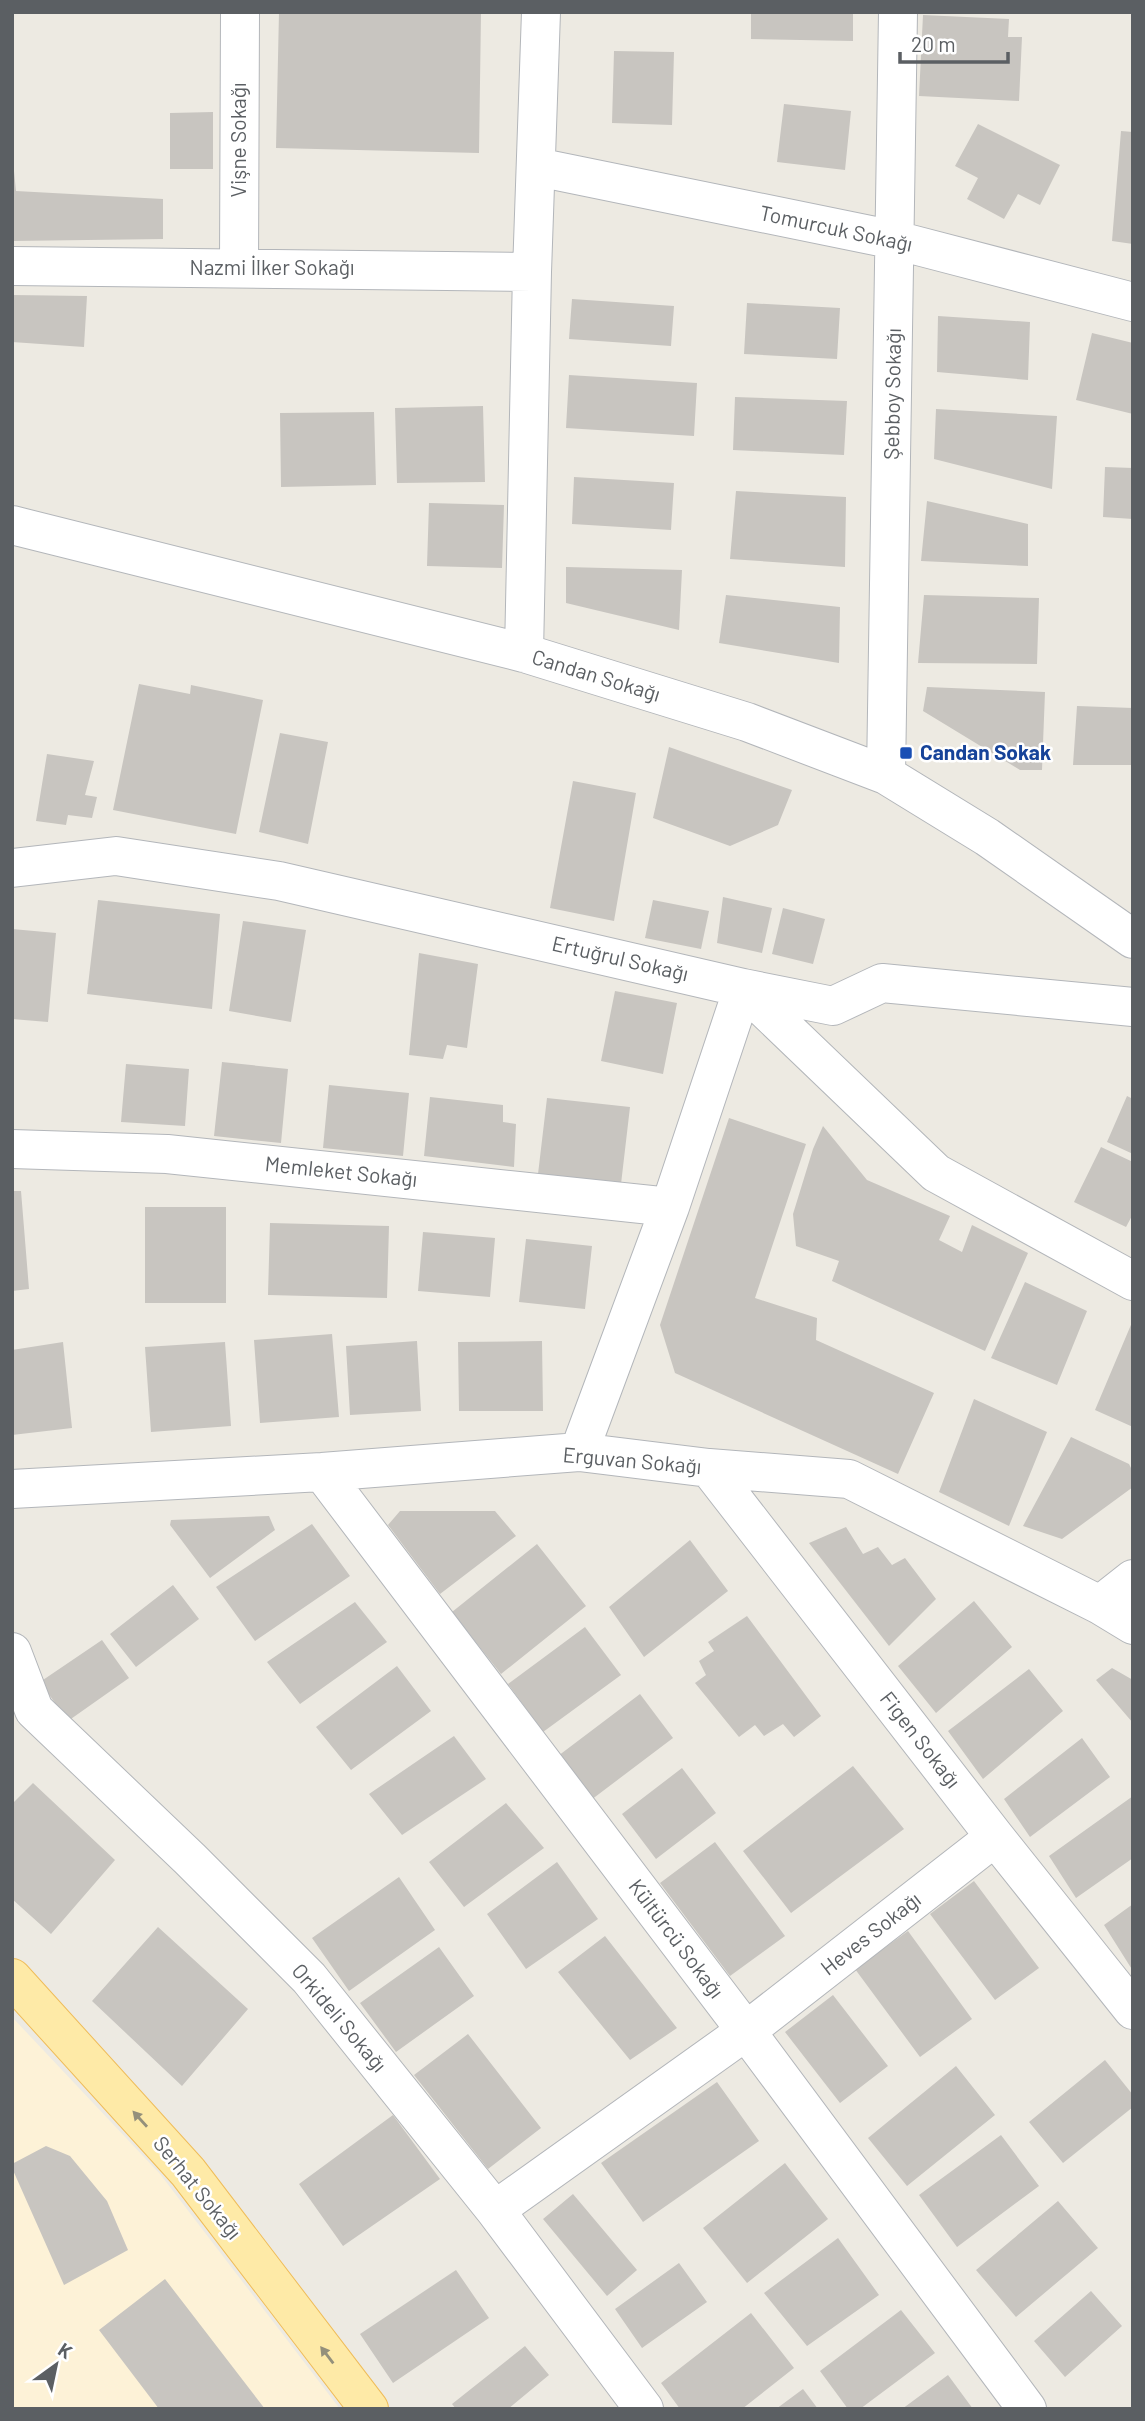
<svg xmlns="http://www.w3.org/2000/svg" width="1145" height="2421" viewBox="0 0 1145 2421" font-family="Barlow,sans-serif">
	<rect width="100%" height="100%" fill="#edeae2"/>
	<path fill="#fdf2d7" d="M12,2017L160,2174L340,2409H12Z"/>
	<path fill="#c8c5c0" d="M279,12H481L479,153L276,148Z
		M751,12H853V41L751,39Z
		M923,15L1009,19L1008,37H1022L1019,101L919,96Z
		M614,51L674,52L672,125L612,123Z
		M784,104L851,111L845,170L777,162Z
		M213,112V169H170V113Z
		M978,124L1060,165L1040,205L1018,194L1004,219L967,199L978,178L955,166Z
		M1121,131L1133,132V244L1112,241Z
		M12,171H14L16,191L163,199V239L12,241Z
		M12,295L87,296L84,347L12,342Z
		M572,299L674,306L671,346L569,339Z
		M747,303L840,308L837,359L744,354Z
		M938,316L1030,322L1028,380L937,372Z
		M1092,333L1133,343V414L1076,400Z
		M569,375L697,383L694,436L566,428Z
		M735,397L847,401L844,455L733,450Z
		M483,406L485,482L397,483L395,408Z
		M936,409L1057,416L1052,489L934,459Z
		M374,412L376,485L281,487L280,413Z
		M1105,467L1133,468V519L1103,517Z
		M574,477L674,483L671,530L572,524Z
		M736,491L846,497L845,567L730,559Z
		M927,501L1028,524V566L921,561Z
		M429,503L504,505L502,568L427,566Z
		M566,567L682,570L679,630L566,603Z
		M726,595L840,607L839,663L719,643Z
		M924,595L1039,598L1037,664L918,663Z
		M139,684L190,694L191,685L263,700L236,834L113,810Z
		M927,687L1045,692L1042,770H1020L923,711Z
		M1077,706L1133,708V765H1073Z
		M280,733L328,742L308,844L259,832Z
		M669,747L792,790L778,825L730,846L653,818Z
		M47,754L94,761L85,795L97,797L92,818L68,815L66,825L36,821Z
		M573,781L636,793L614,921L550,908Z
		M723,897L772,908L762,953L717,943Z
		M98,900L220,914L212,1009L87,994Z
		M653,900L709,911L701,949L645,938Z
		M783,908L825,919L813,964L772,954Z
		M243,921L306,930L291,1022L229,1011Z
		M12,929L56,933L48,1022L12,1019Z
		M419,953L478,964L467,1048L447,1045L443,1059L409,1055Z
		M615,991L677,1003L663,1074L601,1061Z
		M222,1062L288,1069L281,1143L214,1136Z
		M126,1064L189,1069L185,1126L121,1122Z
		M329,1085L409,1093L403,1156L323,1148Z
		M1127,1096L1133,1099V1154L1107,1142Z
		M430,1097L503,1105V1122L516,1124L514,1167L424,1156Z
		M547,1098L630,1107L621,1184L538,1174Z
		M729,1118L806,1144L755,1298L817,1318L816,1340L934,1393L898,1474L675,1373L660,1325Z
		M823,1126L867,1180L950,1216L939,1240L962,1252L972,1225L1028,1253L985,1351L832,1281L839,1261L796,1246L793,1214L813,1149Z
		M1101,1147L1133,1162V1214L1126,1227L1074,1202Z
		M12,1191H21L29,1289L12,1291Z
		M145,1207H226V1303H145Z
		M270,1223L389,1226L387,1298L268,1295Z
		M423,1232L495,1238L490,1297L418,1291Z
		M526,1239L592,1246L585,1309L519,1302Z
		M1025,1282L1087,1311L1057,1385L991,1358Z
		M1133,1320V1427L1095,1410Z
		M332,1334L339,1417L260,1423L254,1340Z
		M417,1341L421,1411L350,1415L346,1346Z
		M542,1341L543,1411H459L458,1342Z
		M63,1342L72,1428L12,1435V1350Z
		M225,1342L231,1426L151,1432L145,1347Z
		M974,1399L1047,1432L1009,1526L939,1492Z
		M1071,1437L1129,1464L1133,1472V1487L1062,1539L1023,1526Z
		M400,1511H495L516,1536L440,1594L388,1525Z
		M269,1516L275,1530L210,1578L170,1525L171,1520Z
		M312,1524L350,1576L255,1641L216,1587Z
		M846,1527L863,1554L878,1547L892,1565L905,1558L936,1599L889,1646L809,1543Z
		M690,1540L728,1591L644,1657L609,1607Z
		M537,1544L586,1606L501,1674L452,1612Z
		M173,1585L199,1619L136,1667L110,1634Z
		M974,1601L1012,1647L936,1713L898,1666Z
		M355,1602L387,1642L300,1704L267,1662Z
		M747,1616L821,1716L794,1737L783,1724L764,1736L755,1725L739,1737L695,1683L706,1675L699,1661L714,1651L708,1642Z
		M585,1627L621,1675L543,1732L508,1684Z
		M102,1640L129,1678L68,1721L40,1682Z
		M397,1666L431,1711L351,1770L316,1727Z
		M1112,1668L1133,1680V1723L1096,1680Z
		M1029,1669L1063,1711L983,1779L948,1731Z
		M640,1694L673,1738L591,1800L558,1756Z
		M454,1736L486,1779L402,1835L369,1794Z
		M1082,1738L1110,1777L1030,1837L1004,1799Z
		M853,1766L904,1829L791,1913L743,1851Z
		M682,1768L716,1813L656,1859L622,1814Z
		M33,1783L115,1860L51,1934L12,1899V1804Z
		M1133,1796V1858L1076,1898L1049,1856Z
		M506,1803L544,1848L464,1907L429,1862Z
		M715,1842L785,1936L730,1976L660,1883Z
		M557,1862L598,1919L526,1969L487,1914Z
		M399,1877L435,1930L349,1991L312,1938Z
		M974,1881L1039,1968L995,2000L930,1914Z
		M1133,1904V1971L1104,1925Z
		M158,1927L248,2009L182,2086L92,2001Z
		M908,1931L972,2019L920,2057L855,1969Z
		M605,1936L677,2028L630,2060L558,1972Z
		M439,1947L474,1996L396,2052L360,2003Z
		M833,1995L888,2066L840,2103L785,2032Z
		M468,2034L541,2128L488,2169L414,2075Z
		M1105,2060L1133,2095V2107L1063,2163L1029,2122Z
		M956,2066L995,2115L907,2186L868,2138Z
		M717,2082L759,2141L643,2222L601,2163Z
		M393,2115L440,2179L343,2246L299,2184Z
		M1001,2135L1039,2186L957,2247L919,2195Z
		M46,2146L70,2156L107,2201L128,2250L64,2285L12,2168V2164Z
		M785,2163L828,2219L747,2283L703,2228Z
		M573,2194L637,2270L607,2296L543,2219Z
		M1058,2201L1098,2248L1016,2317L976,2270Z
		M838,2238L879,2295L807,2346L764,2293Z
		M679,2263L707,2302L642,2348L615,2309Z
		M456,2270L489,2318L393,2383L360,2334Z
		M165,2279L265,2409H159L99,2330Z
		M1091,2291L1122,2326L1065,2377L1034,2341Z
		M901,2310L935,2353L860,2409H848L820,2371Z
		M751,2313L794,2368L742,2409H680L661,2383Z
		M525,2346L549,2375L508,2409H456L452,2404Z
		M948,2375L973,2409H902Z
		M803,2389L818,2409H776Z"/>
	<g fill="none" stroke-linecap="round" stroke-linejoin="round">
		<g stroke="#b3b6ba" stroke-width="40">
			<path id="minor" d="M537,167L895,240L1133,302
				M12,266L532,272
				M239,268L240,12
				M12,525L524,653L747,722L886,775L987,837L1133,939
				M524,653L532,272L541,12
				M886,775L898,12
				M12,868L116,856L279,881L743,988L936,1173L1133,1281
				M12,1149L167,1154L670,1207
				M579,1452L670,1207L743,988L833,1006L882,983L1133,1007
				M709,1468L995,1837L1133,2010
				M322,1472L746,2031L1027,2409
				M12,1489L322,1472L579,1452L709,1468L849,1479L1100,1605L1133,1625
				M1100,1605L1133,1579
				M12,1652L34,1710L190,1859L309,1978L495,2210L644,2409
				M495,2210L746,2031L995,1837"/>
		</g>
		<g stroke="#efbc59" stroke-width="40">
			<path id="major" d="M12,1978L188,2172L369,2409"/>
		</g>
		<use href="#minor" stroke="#fff" stroke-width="38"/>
		<use href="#major" stroke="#feeaa7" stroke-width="38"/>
	</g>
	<defs><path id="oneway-solid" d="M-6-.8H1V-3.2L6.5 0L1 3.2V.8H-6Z" transform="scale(1.75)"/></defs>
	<g fill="#94907b">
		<use href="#oneway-solid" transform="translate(140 2119) rotate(-132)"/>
		<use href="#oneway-solid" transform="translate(327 2355) rotate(-127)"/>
	</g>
	<rect fill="#1a4fb4" stroke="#fff" stroke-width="2.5" x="899" y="746" width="14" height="14" rx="3.5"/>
	<g text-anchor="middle" stroke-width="5" stroke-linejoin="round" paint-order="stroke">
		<g font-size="21" fill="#5b5f63" stroke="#fff">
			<text transform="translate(239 140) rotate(-90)" y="7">Vişne Sokağı</text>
			<text transform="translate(836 229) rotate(12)" y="7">Tomurcuk Sokağı</text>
			<text x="272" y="275">Nazmi İlker Sokağı</text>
			<text transform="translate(893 394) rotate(-89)" y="7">Şebboy Sokağı</text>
			<text transform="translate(596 676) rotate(17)" y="7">Candan Sokağı</text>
			<text transform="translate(620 959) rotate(13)" y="7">Ertuğrul Sokağı</text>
			<text transform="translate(341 1172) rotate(6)" y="7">Memleket Sokağı</text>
			<text transform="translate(632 1461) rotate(5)" y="7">Erguvan Sokağı</text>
			<text transform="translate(920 1740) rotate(52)" y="7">Figen Sokağı</text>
			<text transform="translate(871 1934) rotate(-38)" y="7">Heves Sokağı</text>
			<text transform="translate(676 1939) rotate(53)" y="7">Kültürcü Sokağı</text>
			<text transform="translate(339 2018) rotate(50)" y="7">Orkideli Sokağı</text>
			<text transform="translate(197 2188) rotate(51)" y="7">Serhat Sokağı</text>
		</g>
		<g font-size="21" font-weight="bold" fill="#164399" stroke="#fff" text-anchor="start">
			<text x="920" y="760">Candan Sokak</text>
		</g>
	</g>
	<rect width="1145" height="2421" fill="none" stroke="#5b5f63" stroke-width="28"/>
	<g transform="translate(56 2365) rotate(33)" stroke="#ffffff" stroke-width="5" paint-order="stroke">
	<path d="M0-5L12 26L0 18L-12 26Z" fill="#5b5f63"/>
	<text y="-10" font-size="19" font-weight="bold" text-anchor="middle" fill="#5b5f63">K</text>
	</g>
	<path d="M900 52v10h108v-10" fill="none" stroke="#5b5f63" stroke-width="3.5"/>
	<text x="911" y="52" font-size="21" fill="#5b5f63" stroke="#ffffff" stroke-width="5" paint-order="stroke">20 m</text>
</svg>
